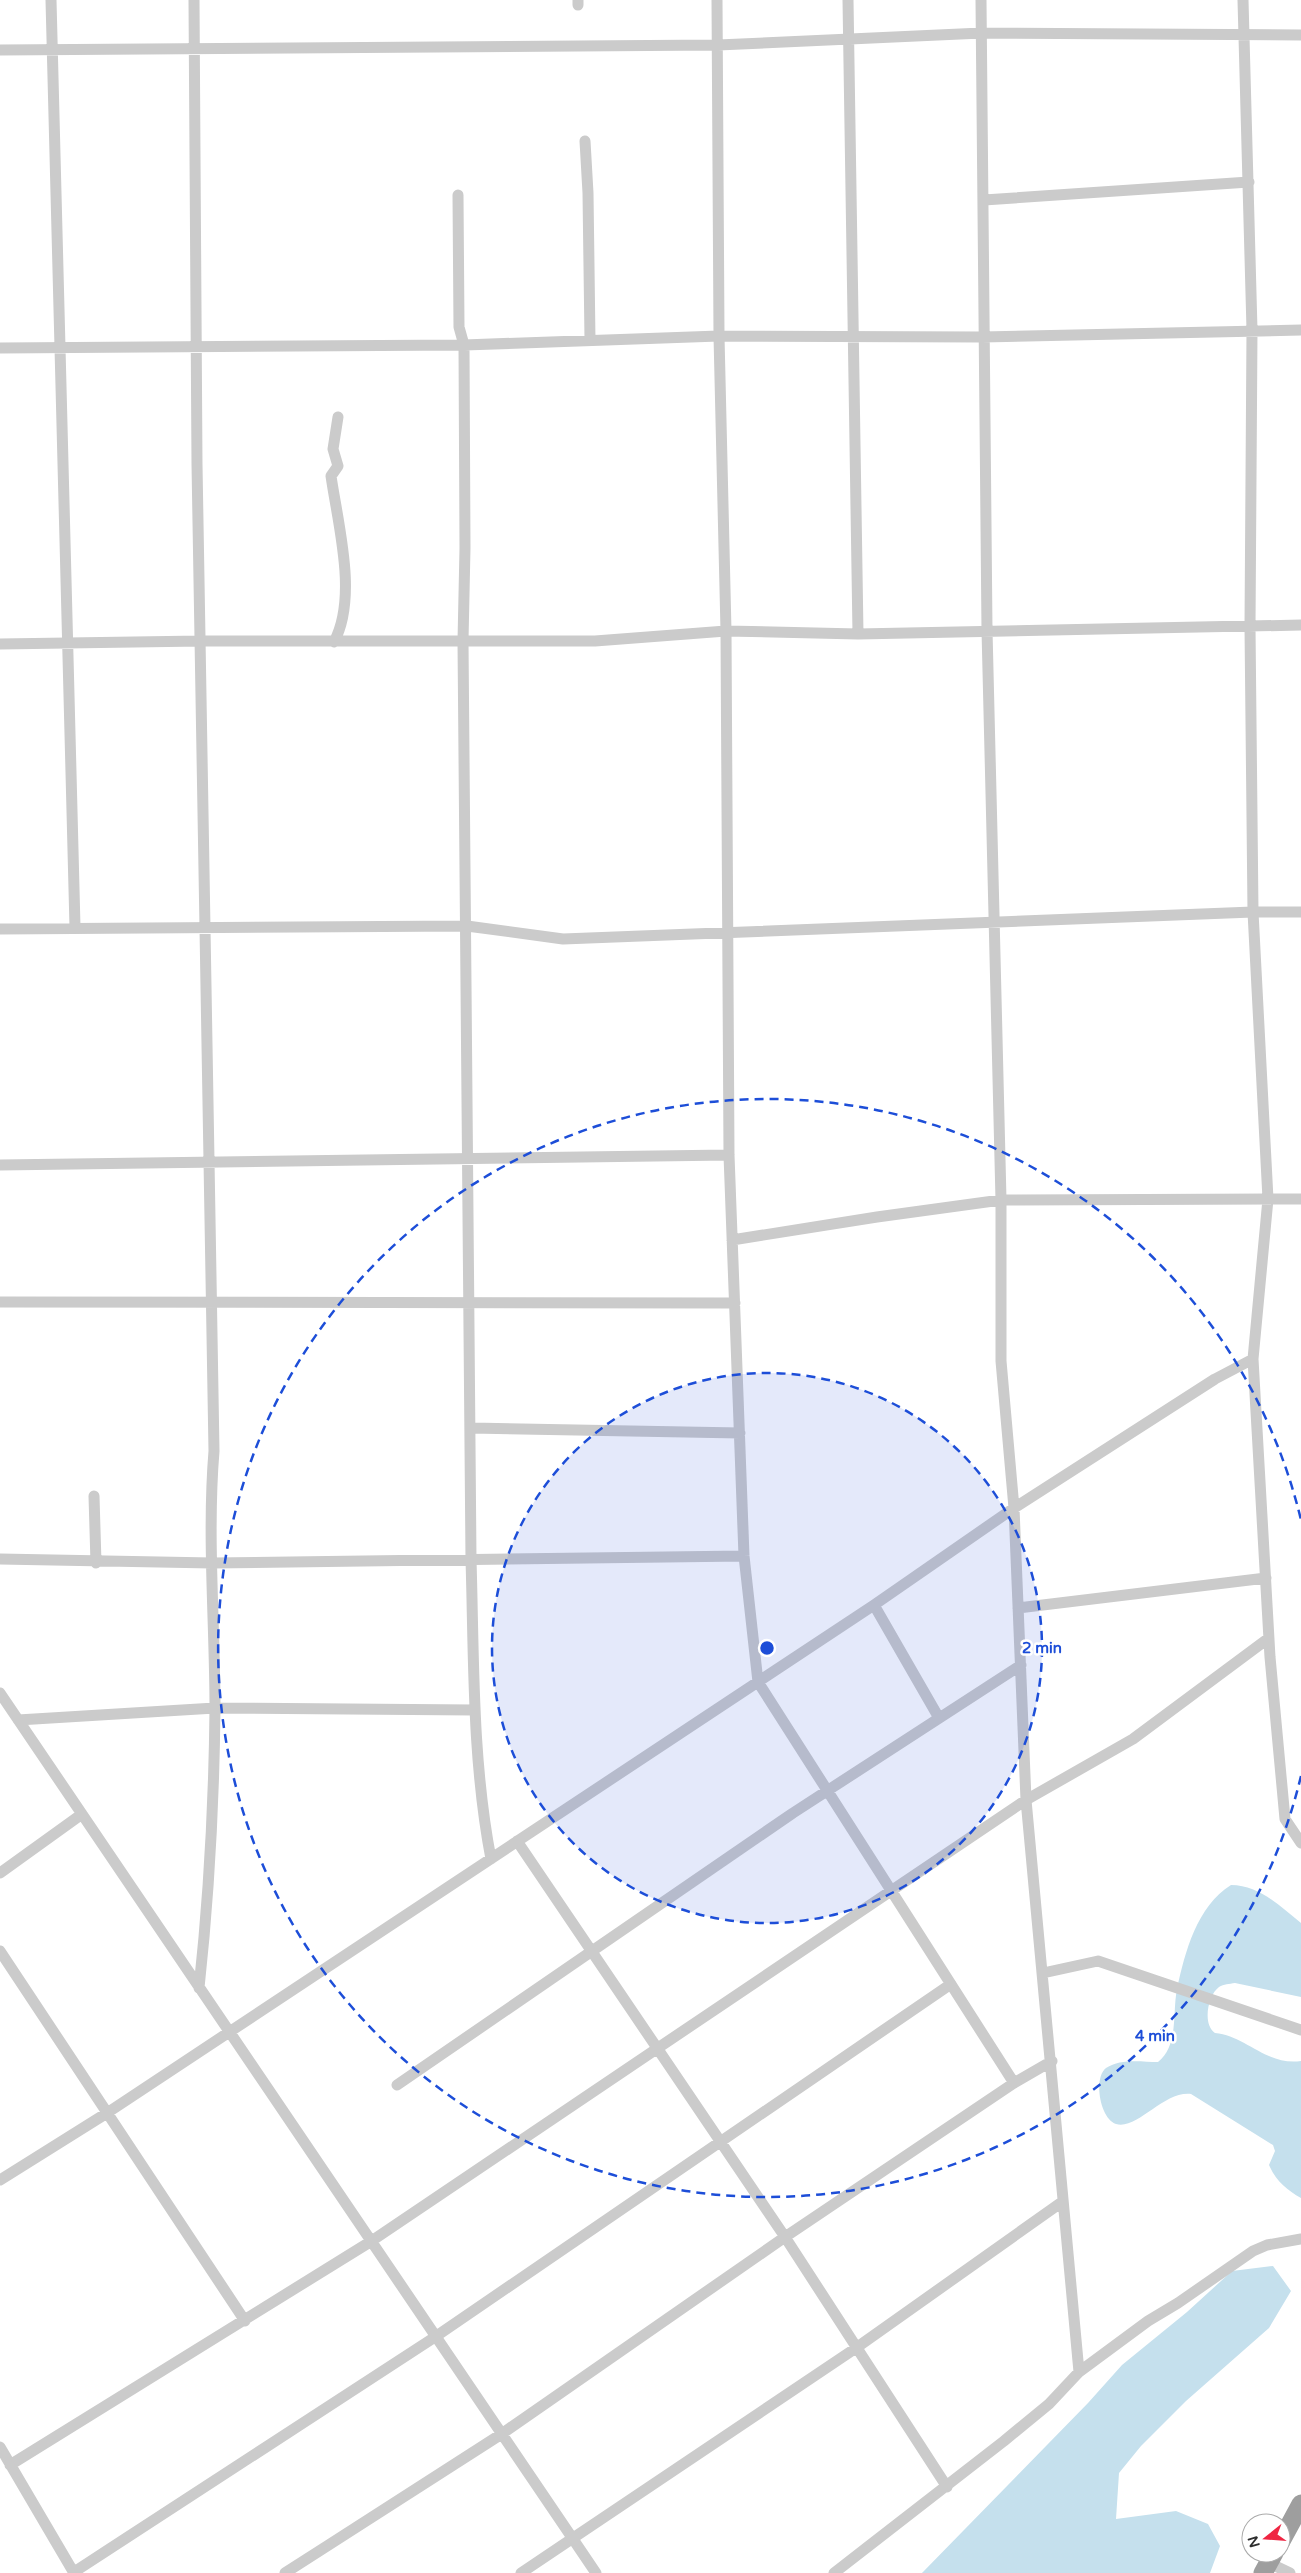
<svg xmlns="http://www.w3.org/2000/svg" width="1301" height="2573" viewBox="0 0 1301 2573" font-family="'Varela Round',sans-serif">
	<rect width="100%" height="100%" fill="#fff"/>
	<path fill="#c5e0ed" d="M1231,1885C1259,1885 1280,1906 1301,1923V1997L1235,1983C1229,1984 1224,1984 1219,1987C1208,1995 1202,2024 1215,2033C1246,2036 1267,2066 1301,2061V2198C1287,2190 1276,2181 1269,2165L1275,2151L1273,2145L1191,2094C1163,2091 1138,2130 1116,2124C1100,2119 1093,2078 1106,2068C1121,2058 1142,2062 1158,2062C1179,2045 1172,2014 1177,1989C1185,1952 1197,1906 1231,1885Z
		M1273,2266L1291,2291L1269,2328L1186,2401L1141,2446L1119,2473L1116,2519L1176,2511L1208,2524L1220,2546L1210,2573H922L1088,2403L1122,2365L1187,2312L1232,2271Z"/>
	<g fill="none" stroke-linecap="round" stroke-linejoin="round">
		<path stroke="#cbcbcb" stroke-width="11" d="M51,0L75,927
			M194,0L197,464L214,1451C207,1536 215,1623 215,1709C214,1802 209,1896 199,1988
			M717,0L719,336L726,631L729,1155L744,1556L758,1682L1014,2083
			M848,0L858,634
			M578,5V0
			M0,50L718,45L982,33L1301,35
			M585,141L588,193L590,340
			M458,195L459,327L464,345L465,548L463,641L471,1559C474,1659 472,1760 491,1859
			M984,200L1249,182
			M0,348L464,345L719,336L982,337L1301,330
			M334,642C358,597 338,525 331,476L338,466L333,449L338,417
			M0,644L201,641H595L726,631L858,634L1301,625
			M0,929L467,926L563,939L1253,912H1301
			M0,1165L729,1155
			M732,1240L877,1217L1001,1200L1301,1199
			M0,1302L735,1303
			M1253,1359L1270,1657L1285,1819L1301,1843
			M471,1428L740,1433
			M94,1496L96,1563
			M0,1559L212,1563L744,1556
			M874,1605L939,1718
			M1018,1608L1266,1578
			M0,1693L596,2573
			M18,1720L215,1708L474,1710
			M517,1841L785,2237L947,2487
			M0,1873L82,1814
			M0,1951L245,2321
			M1043,1973L1098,1961L1301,2030
			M397,2085L793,1813L1021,1665
			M0,2180L107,2113L874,1605L1014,1508L1215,1379L1253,1359L1268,1199L1253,912L1250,627L1252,330L1243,0
			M1079,2372L1148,2321L1178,2303L1253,2251L1267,2245L1301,2239
			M0,2447L74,2573
			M10,2465L370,2242L1026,1800L1133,1739L1269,1638
			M1269,2563L1290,2573
			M74,2572L435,2337L951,1984
			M285,2573L500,2435L785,2237L1014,2083L1052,2061
			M521,2573L856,2348L1062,2202
			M834,2573L1004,2441L1049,2404L1079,2372L1026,1800L1014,1508L1001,1361V1200L987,630L981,0"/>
		<path stroke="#9e9e9e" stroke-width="19" d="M1281,2541L1301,2504
			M1263,2573L1274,2553"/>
	</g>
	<circle cx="767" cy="1648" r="275" fill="#1d4ed8" fill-opacity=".12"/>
	<g fill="none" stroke="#1d4ed8" stroke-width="2.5" stroke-dasharray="9 6">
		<circle cx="767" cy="1648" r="275"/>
		<path d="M1301 1776A549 549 0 1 1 1301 1520"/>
	</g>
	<circle cx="767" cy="1648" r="8" fill="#1d4ed8" stroke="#fff" stroke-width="2.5"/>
	<g font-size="15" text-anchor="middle" font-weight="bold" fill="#1d4ed8" stroke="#fff" stroke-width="5" stroke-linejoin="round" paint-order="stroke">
		<text x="1042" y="1653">2 min</text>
		<text x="1155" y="2041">4 min</text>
	</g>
	<g transform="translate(1266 2538) rotate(253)"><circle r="24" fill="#ffffff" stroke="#ababab"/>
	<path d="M0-4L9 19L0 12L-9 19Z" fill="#ef2542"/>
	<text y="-8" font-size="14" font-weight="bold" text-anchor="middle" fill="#2e2e2e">N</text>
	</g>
</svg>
